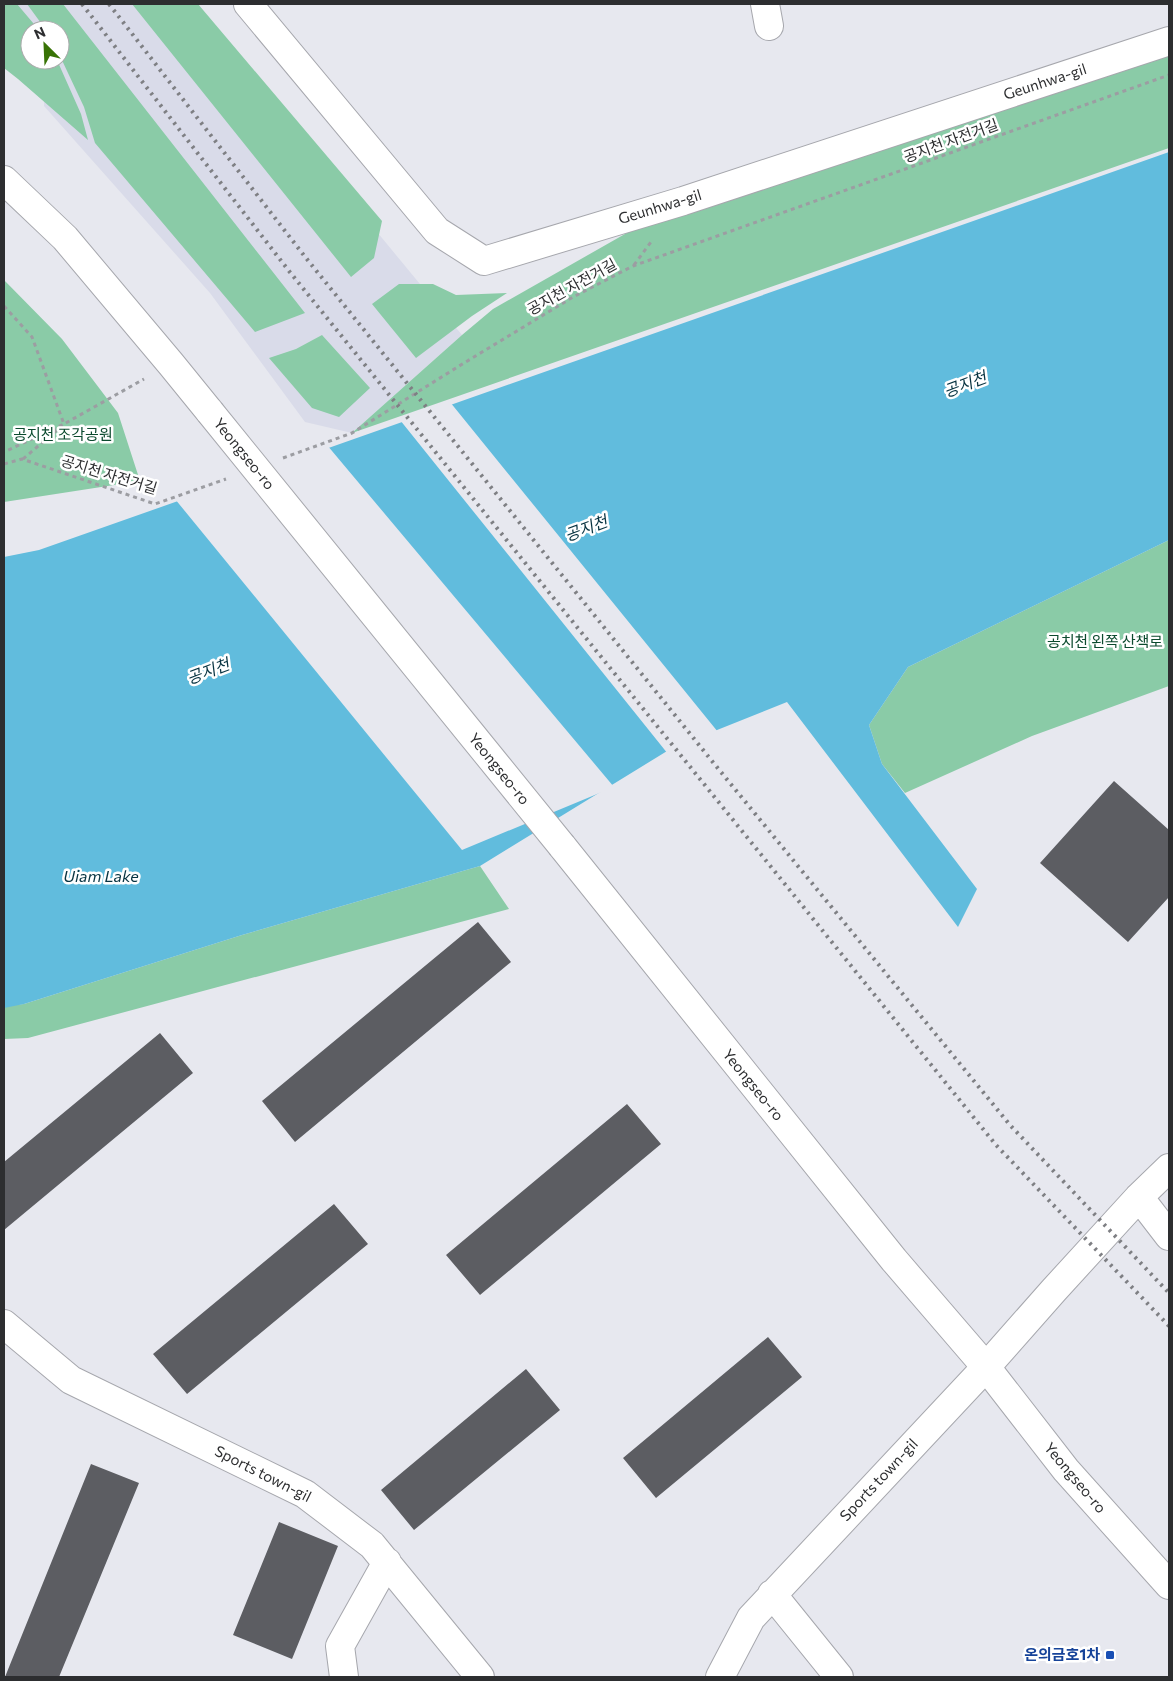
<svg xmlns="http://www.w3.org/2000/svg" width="1173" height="1681" viewBox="0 0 1173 1681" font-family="Commissioner,'Noto Sans KR',sans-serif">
	<rect width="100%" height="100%" fill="#e7e8ef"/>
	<path fill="#d9dbe9" d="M4,4H189L462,335L352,433L305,422L210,293L44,106L45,65L41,60H60V30H30Z"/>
	<path fill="#8acba7" d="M4,4H17L39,30H30V60H57L81,114L88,140L18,79L4,68Z
		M27,4H63L305,313L255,332L95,143L84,107L60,56V30H46Z
		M132,4H198L382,221L374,258L351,277Z
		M1169,41V148L352,433L462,335L493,309L683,201Z
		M4,280L62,339L118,413L140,481L4,502Z
		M399,284H433L456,295L507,293L472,316L416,358L372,304Z
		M322,335L370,388L339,417L312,408L269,358L296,349Z
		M1169,540V686L1032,736L905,793L882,764L869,725L908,667Z
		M480,866L509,909L28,1038L4,1039V1006L24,1004L242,935Z"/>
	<path fill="#61bcdd" d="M1169,152V540L908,667L869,725L882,764L977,889L958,927L787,702L672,748L480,866L242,935L24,1004L4,1008V557L39,550Z"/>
	<path fill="#e7e8ef" d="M450,402L718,732L668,754L400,420Z
		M327,445L614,787L462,850L175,499Z"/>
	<path fill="#5c5d62" d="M1114,781L1169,830V897L1128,942L1040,863Z
		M478,922L511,962L295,1142L262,1101Z
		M160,1033L193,1073L4,1230V1162Z
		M627,1104L661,1144L480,1295L446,1255Z
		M334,1204L368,1244L187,1394L153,1354Z
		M768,1337L802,1377L656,1498L623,1458Z
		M526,1369L560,1410L414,1530L381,1490Z
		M91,1464L139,1483L59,1677H5Z
		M279,1522L338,1546L292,1659L233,1635Z"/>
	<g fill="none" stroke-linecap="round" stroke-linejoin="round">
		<g stroke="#a6a7ad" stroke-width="30">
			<path id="minor" d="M248,4L437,231L484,261L683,201L1169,41
				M765,4L769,26
				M4,180L65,238L171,364L210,412
				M562,846L894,1260L986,1367L1066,1470L1169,1585
				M1139,1197L1169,1236
				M4,1324L71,1380L305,1494L372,1545L480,1677
				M772,1594L839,1677
				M344,1677L340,1646L387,1562
				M720,1677L751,1618L986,1367L1054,1290L1139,1197L1169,1168"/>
		</g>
		<path stroke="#9c9da2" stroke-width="3" stroke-dasharray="4 4" stroke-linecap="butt" d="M634,265L651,242
			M4,306L32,337L64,424L4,452
			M283,458L352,433L464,363L573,297L633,266L1169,75
			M23,459L64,424L144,379
			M4,464L22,459L155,504L226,479"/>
		<use href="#minor" stroke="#fff" stroke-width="28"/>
		<path stroke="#7e7f83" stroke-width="4" stroke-dasharray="2.5 5" stroke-linecap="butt" d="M82,4L289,271L996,1145L1169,1326
			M109,4L306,258L716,766L1010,1125L1169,1293"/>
		<g stroke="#a6a7ad" stroke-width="30" stroke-linecap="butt">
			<path id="minor-bridge" d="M210,412L562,846"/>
		</g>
		<use href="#minor-bridge" stroke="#fff" stroke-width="28"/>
	</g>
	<rect fill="#1a4fb4" stroke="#fff" stroke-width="2" x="1105" y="1650" width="10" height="10" rx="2.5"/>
	<g text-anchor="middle" stroke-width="5" stroke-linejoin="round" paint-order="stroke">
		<g font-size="15" fill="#2d2e30" stroke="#fff">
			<text transform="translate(1045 82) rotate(-18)" y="5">Geunhwa-gil</text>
			<text transform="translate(951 141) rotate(-20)" y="5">공지천 자전거길</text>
			<text transform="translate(660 207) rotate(-17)" y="5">Geunhwa-gil</text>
			<text transform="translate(572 287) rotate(-29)" y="5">공지천 자전거길</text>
			<text transform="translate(244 454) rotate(51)" y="5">Yeongseo-ro</text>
			<text transform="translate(109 475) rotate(17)" y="5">공지천 자전거길</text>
			<text transform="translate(499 769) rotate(51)" y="5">Yeongseo-ro</text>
			<text transform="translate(753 1085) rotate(51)" y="5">Yeongseo-ro</text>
			<text transform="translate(263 1474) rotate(27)" y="5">Sports town-gil</text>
			<text transform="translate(1075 1478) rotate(50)" y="5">Yeongseo-ro</text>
			<text transform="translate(879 1480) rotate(-47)" y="5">Sports town-gil</text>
		</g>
		<g font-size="15" fill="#0b4a2e" stroke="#fff">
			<text x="63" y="440">공지천 조각공원</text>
			<text x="1105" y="647">공치천 왼쪽 산책로</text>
		</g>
		<g font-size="15" font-weight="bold" fill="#164399" stroke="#fff" text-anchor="end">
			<text x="1100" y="1660">온의금호1차</text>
		</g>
		<g font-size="16" font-style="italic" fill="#073341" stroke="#fff">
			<text transform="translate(965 384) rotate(-21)" y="6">공지천</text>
			<text transform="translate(586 528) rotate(-21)" y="6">공지천</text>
			<text transform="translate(208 671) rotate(-21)" y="6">공지천</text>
			<text x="101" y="882">Uiam Lake</text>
		</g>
	</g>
	<rect width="1173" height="1681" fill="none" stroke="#2d2e30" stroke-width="10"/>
	<g transform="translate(45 45) rotate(336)"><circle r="24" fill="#ffffff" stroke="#ababac"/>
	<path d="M0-4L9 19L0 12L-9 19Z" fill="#387305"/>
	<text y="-8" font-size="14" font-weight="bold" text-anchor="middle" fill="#2d2e30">N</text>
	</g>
</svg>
